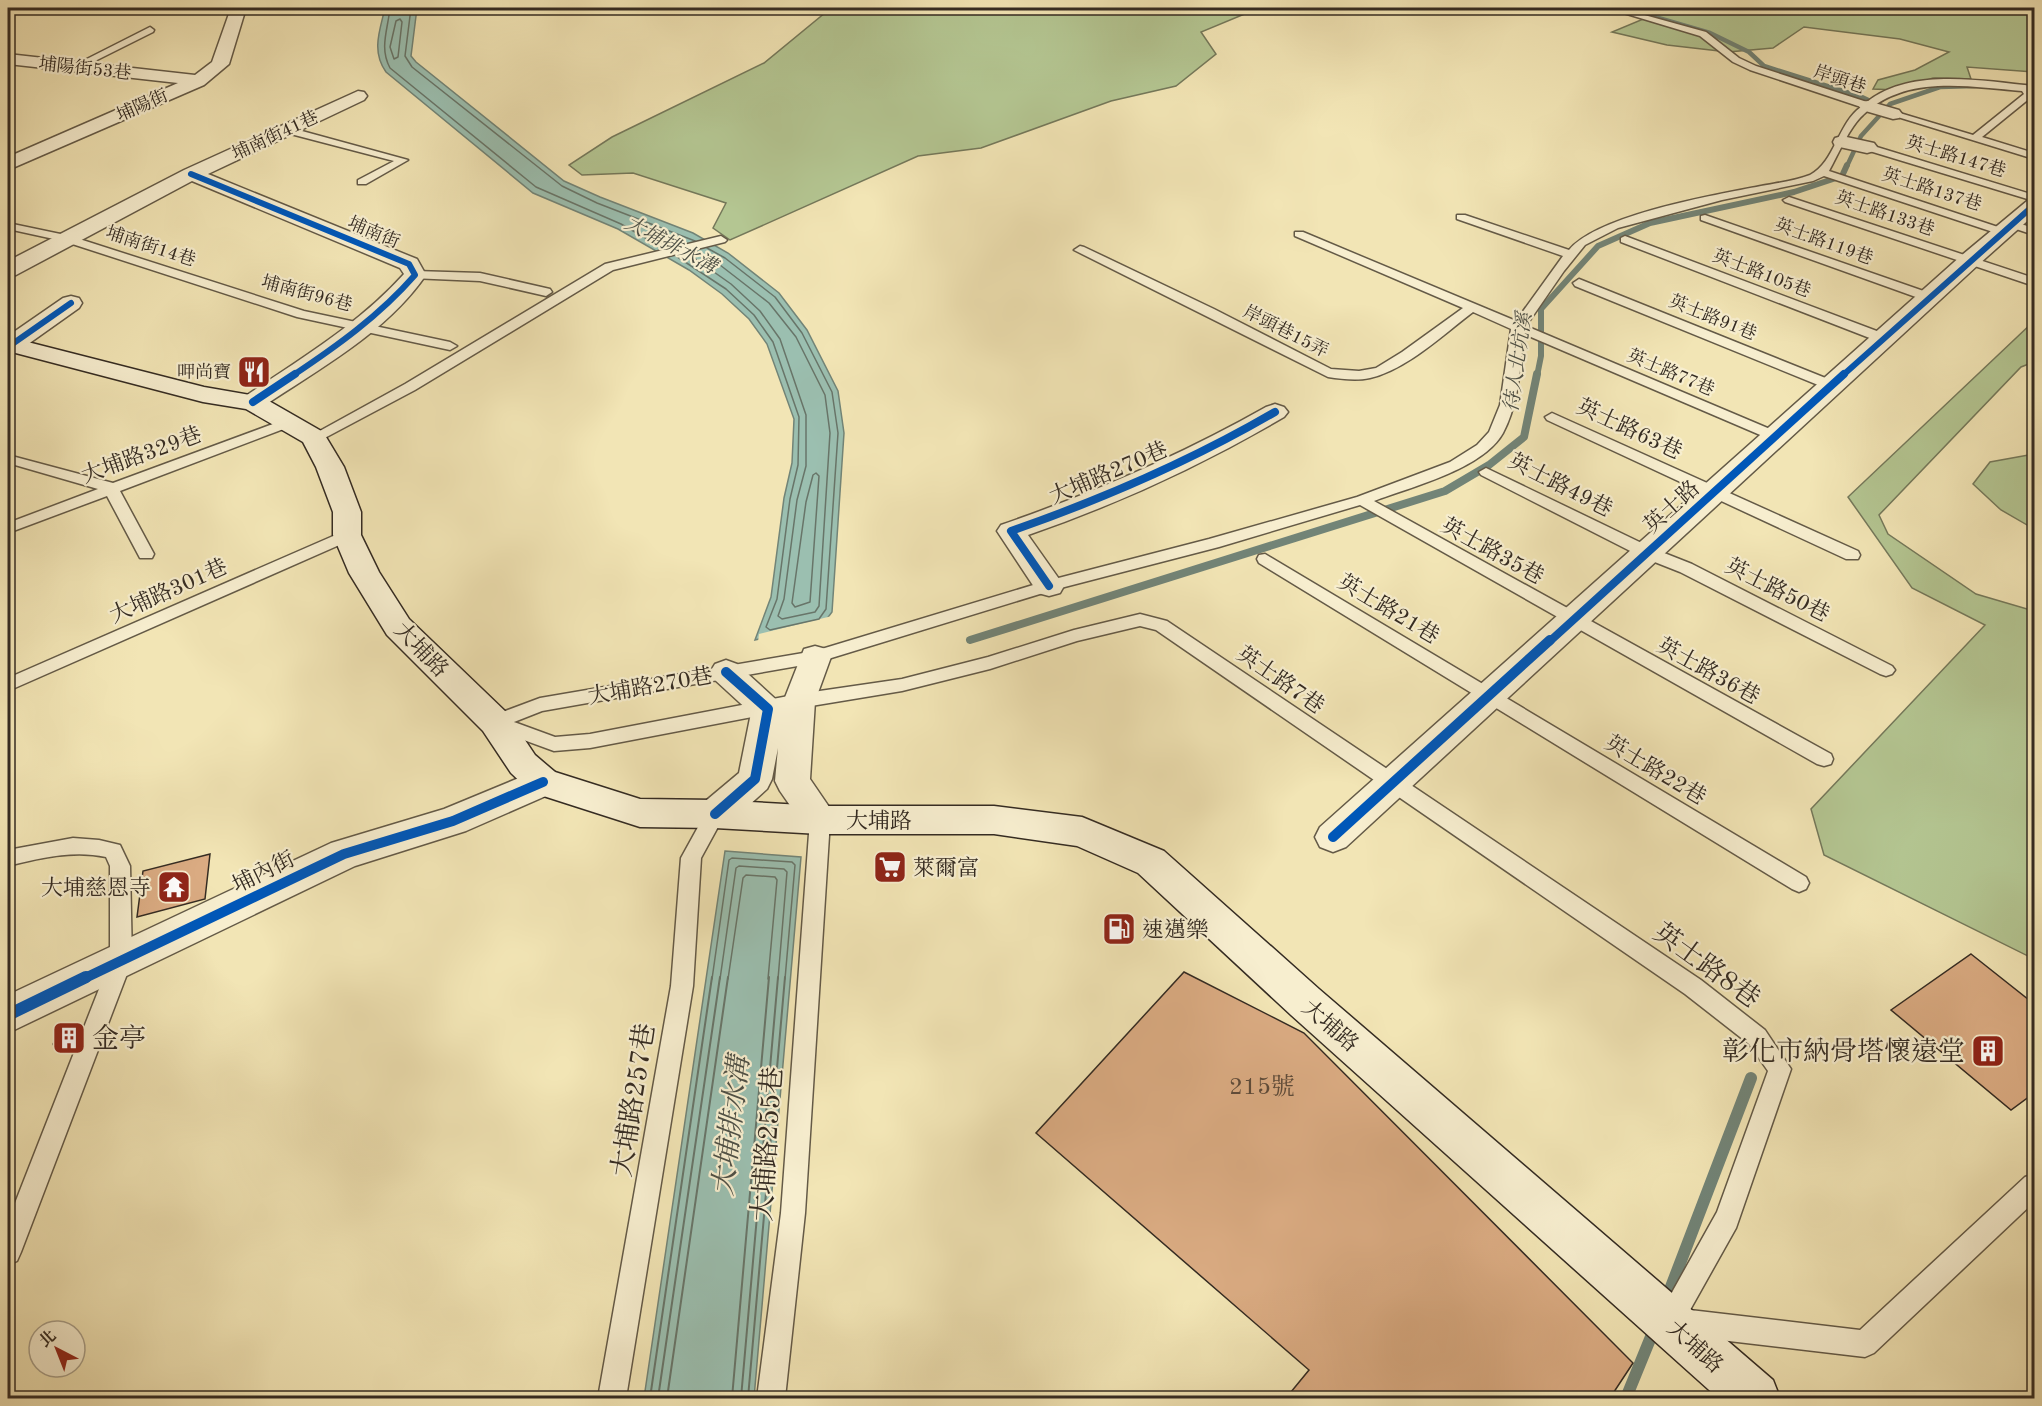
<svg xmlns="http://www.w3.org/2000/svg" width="2042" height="1406" viewBox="0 0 2042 1406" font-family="'Old Standard TT','Noto Serif TC',serif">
	<rect width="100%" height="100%" fill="#f2e5b5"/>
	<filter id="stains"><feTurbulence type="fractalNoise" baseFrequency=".00333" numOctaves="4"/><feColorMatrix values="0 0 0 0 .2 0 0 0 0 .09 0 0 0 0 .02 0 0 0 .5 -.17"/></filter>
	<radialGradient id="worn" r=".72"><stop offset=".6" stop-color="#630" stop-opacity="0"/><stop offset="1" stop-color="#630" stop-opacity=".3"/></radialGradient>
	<path fill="#b4c692" stroke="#74785a" stroke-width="1.5" d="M831,8H1259L1201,32L1216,54L1176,86L1111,101L981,148L918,156L730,240L713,228L726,203L633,173L582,175L569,165L612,137L764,63Z
		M1636,8H2034V72L1967,67L1971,79L1933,78L1896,90L1873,89L1878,80L1915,70L1949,52L1900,39L1804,27L1773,48L1728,52L1667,45L1612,32L1653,15Z
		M2034,321V362L2021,367L1879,515L1888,534L1976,594L2034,611V959L1824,855L1811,809L1985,625L1912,588L1848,497Z
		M2034,454V529L2001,510L1973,484L1990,462Z"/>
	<path fill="#9bbfb0" stroke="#728477" stroke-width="1.5" d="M385,8H417L411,56L416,62L564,181L600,197L693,233L728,253L779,293L807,330L838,391L844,433L832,612L823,624L755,640L771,597L784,498L792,463L794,419L767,344L749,319L722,294L689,270L618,229L533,193L386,72C371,51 380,30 385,8Z
		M725,851L801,857L754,1398H644Z"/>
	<path fill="#f2e5b5" d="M832,616L824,627L758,642L759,634Z"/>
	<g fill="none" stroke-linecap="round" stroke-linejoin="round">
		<path stroke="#687569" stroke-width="1.5" d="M390,8C388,29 379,48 390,68L536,187L621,224L663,248
			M411,8L405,56L412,67L562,186L597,203L695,241
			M400,19L402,22L398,57L394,59L390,47L396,21Z
			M687,253L731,284L760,311L780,339L806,415V466L797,500L784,599L778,616L782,619L815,612L819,606L830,433L825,395L796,337L769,303L720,265L697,251
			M676,256L726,289L754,315L773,342L799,417L798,465L790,499L777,599L766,627L770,630L819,619L826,609L838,433L832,392L802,333L775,297L725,258L707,248
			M816,473L819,476L810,602L795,607L792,603L806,502L813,475Z
			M712,979L729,860L732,858L792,862L795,865L785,979
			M720,979L736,868L739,866L784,869L787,872L778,979
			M728,979L743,878L746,875L775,877L777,880L768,979"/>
		<path stroke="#687569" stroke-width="2" d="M650,1398L712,977
			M658,1398L720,977
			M667,1398L728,977
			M732,1398L769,977
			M741,1398L778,977
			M748,1398L785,977"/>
		<path stroke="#728477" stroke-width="4.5" d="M1624,8L1710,33L1749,52L1764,66L1862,97L1881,106
			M1847,166L1861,136L1890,104L1940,87L1975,86"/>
		<path stroke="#728477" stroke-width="6" d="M1537,376L1541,356V309L1598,246L1650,223L1794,192L1842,176L1847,165"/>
		<path stroke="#728477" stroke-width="8" d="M970,640L1445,491L1489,465L1524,437L1537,374"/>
		<path stroke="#728477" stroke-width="12" d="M1666,1300L1751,1078
			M1626,1398L1655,1327"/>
	</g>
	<path fill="#daab82" stroke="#342b22" stroke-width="1.5" d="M210,854L205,899L137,917L143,871Z
		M1971,954L2034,1004V1093L2011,1110L1891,1010Z
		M1184,972L1304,1033L1633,1363L1610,1398H1286L1309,1370L1036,1133Z
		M75,1026H79L84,1031L79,1043L64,1051L56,1050L53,1044L60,1032Z"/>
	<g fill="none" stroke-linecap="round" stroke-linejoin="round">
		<g stroke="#645a47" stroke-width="3">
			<path id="service" d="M1607,8H1619L1706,32L1739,58L1756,66L1867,102C1911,67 1982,81 2034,86V94L2030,98L1982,137L2034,153V159L1888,114L1893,111L1973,135L2024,94L2022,91C1968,87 1906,74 1863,115C1850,126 1838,155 1829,171L2007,230V234H1999L1824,176L1813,181L1722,200L1618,228L1585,245L1564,271L1526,326L1782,434L1784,437L1782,440H1772L1524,334C1520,367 1519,403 1503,433C1483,469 1411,487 1374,501L1831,754L1833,759L1831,764L1824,766L1817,764L1360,505L1219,547L1053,590L815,663L542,711L514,722L555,737L590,734L799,694L902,679L988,657L1074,630L1140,614L1167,621L1701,980L1765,1030L1791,1069L1736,1228L1690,1310L1860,1330L2025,1177L2034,1174V1202L1874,1353L1865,1357L1669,1334L1660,1330L1656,1321L1717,1212L1768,1071L1749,1044L1685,994L1156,630L1140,626L1077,641L990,669L902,691L799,708L590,748L554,751L491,728L486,722L489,717L540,698L815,651L1043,582L1209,539L1357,497L1450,462L1477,445L1489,432L1500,405L1511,329L1473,312C1444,334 1406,370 1370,378C1356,381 1342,379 1328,377L1074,250L1080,246L1084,247L1214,309L1331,369L1359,371L1376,368L1402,352L1463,308L1295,236V232H1303L1516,321L1563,256L1457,219V215H1465L1569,250C1598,215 1714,195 1761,186C1776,183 1795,181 1810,175C1835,162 1838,123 1861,107L1750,70L1733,62L1700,36Z
				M150,27L154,30L153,32L79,69L71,67Z
				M283,128H291L408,160L366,184H358V180L394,161L283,132Z
				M1867,144L2034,195V201L1863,149V145Z
				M1789,197L2034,278V286L1785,202L1783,200Z
				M1705,215L1935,295L1937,298L1935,301H1927L1701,220V216Z
				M2011,221L2034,228V235L2007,226V222Z
				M8,223L70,236L304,311L450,342L457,346L450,350L297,317L63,241L8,229Z
				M721,236L727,240L725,242L613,270L415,390L319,441H309L307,438L405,384L605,264Z
				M1625,236L1890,336L1892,339L1885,343L1880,342L1621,242V238Z
				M415,271L480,273L550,289L552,292L546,296L480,281L411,278V272Z
				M1579,279L1838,383L1840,386L1833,390L1828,389L1575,286L1573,283Z
				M1552,413L1858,551L1860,555L1858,559H1846L1547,420L1545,417Z
				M289,418L296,422L294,425L120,491L154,554L152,558H140L107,496L8,533V523L98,489L8,463V455L113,483Z
				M1486,468L1654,549L1692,564L1892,666L1895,670L1892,674L1886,676L1880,674L1680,572L1642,557L1481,475L1479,472Z
				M347,530L353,531L355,535L353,539L8,691V678Z
				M1265,554L1806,877L1809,883L1806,889L1799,892L1792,889L1259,563L1257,559L1259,555Z
				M715,806L722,809L725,814L701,858L693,986L626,1398H598L671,986L681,858L708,809Z
				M820,812L827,814L830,820L805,1213L785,1398H757L781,1213L810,820L813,814Z
				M73,838L99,840L120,845L130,866L132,961L21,1252L17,1261L8,1265V1221L110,961V866L106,857C73,850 40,858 8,866V850Z"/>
		</g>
		<g stroke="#645a47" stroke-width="3">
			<path id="minor" d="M231,8H246L229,64L204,85L8,170V157L178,83L8,64V54L195,75L212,62Z
				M358,91L364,92L367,96L364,100L208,174L417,259L426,275C386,333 319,369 262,407L253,410L244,407L240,402L244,397C300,359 358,325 404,274L400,268L192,181L16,275L8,277V261L184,170Z
				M1868,101L1899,110L1902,114L1899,118L1893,119L1862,110L1859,106L1862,102Z
				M1842,136L1874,143L1877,147L1874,151L1867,153L1835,146L1833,142L1835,138Z
				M2034,199V215L1978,265L1346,847L1333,852L1320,847L1315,837L1320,827L1962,255L2027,201Z
				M71,296L79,298L82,303L79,308L17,352L8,354V336L63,298Z
				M1275,404L1284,407L1288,412L1284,417C1202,465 1118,504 1028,535L1064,586L1060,593L1049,596L1038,593L997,531L1001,525C1093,493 1181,455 1266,407Z
				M815,646L826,649L831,657L815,701L810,779L838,820L833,830L820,834L807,830L780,791L775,781L778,748L772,779L767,789L728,824L715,828L702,824L697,814L702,804L739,773L751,713L715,680L710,672L715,664L726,660L737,664L782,705L804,649Z
				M543,768L555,772L560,782L555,792L466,831L355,866L8,1033V995L331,843L444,809Z"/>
		</g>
		<g stroke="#342b22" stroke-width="3">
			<path id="secondary" d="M8,337L204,387L262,397L323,432L344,467L361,512V535L379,572L409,619L507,713L535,755L555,772L640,799L715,800L820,806H994L1082,817L1164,851L1319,989L1773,1380L1780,1398H1718L1291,1015L1138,873L1077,846L994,834H820L715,828L640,827L531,792L511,773L483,731L387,635L349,573L333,535V512L316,467L303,442L246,409L203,402L8,351Z"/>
		</g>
		<use href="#service" fill="#f7eecf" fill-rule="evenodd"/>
		<use href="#minor" fill="#f7eecf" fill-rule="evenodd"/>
		<use href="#secondary" fill="#f7eecf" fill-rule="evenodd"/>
		<g stroke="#f7eecf" stroke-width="8">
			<path id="cycleway-far3" d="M191,174L409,264L415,275C379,316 337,346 292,376
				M8,347L71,303
				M1842,376L2034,205"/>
		</g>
		<g stroke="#f7eecf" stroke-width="10">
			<path id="cycleway-far2" d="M253,402L295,374
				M1049,586L1011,531C1103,499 1191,461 1275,412
				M1549,642L1844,374"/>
		</g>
		<g stroke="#f7eecf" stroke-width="14">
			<path id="cycleway-far1" d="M715,814L755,779L768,709L726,672
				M1333,837L1550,640
				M83,979L344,854L453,821L543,782"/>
		</g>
		<g stroke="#f7eecf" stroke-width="16">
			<path id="cycleway" d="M8,1015L86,977"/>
		</g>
		<use href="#cycleway-far3" stroke="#0057b8" stroke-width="6"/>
		<use href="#cycleway-far2" stroke="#0057b8" stroke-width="8"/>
		<use href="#cycleway-far1" stroke="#0057b8" stroke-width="10"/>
		<use href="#cycleway" stroke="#0057b8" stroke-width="12"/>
	</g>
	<defs>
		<g id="restaurant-square" transform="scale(1.725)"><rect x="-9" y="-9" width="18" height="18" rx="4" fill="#8f2418" stroke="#f7eecf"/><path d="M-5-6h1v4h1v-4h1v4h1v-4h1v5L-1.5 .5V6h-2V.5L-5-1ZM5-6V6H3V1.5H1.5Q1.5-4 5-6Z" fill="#fff"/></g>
		<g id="supermarket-square" transform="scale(1.725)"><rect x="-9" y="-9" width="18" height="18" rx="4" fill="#8f2418" stroke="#f7eecf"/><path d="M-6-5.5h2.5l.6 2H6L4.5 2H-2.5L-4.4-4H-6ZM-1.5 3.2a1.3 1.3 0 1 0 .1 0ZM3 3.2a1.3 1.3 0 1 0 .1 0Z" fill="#fff"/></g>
		<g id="temple-square" transform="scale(1.725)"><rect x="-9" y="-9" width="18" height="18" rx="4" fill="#8f2418" stroke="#f7eecf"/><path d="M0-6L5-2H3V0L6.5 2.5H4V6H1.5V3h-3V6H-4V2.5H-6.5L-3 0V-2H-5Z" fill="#fff"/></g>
		<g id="fuel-square" transform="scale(1.725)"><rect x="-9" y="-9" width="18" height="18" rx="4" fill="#8f2418" stroke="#f7eecf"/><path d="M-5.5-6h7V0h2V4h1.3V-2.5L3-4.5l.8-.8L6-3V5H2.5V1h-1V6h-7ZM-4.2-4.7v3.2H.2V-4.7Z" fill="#fff"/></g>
		<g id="building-square" transform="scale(1.725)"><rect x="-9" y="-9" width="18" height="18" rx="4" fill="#8f2418" stroke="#f7eecf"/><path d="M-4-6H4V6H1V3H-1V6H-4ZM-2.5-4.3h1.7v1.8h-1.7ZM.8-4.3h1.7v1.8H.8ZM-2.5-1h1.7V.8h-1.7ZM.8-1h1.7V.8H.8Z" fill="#fff"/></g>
	</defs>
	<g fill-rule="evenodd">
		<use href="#restaurant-square" x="254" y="372"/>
		<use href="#supermarket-square" x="890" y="867"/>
		<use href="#temple-square" x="174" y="887"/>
		<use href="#fuel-square" x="1119" y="929"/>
		<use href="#building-square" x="69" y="1038"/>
		<use href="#building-square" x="1988" y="1051"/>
	</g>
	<g text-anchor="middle" stroke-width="4.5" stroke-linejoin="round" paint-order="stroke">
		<g font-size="18" fill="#342b22" stroke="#f7eecf">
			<text transform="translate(85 68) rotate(6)" y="6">埔陽街53巷</text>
			<text transform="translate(1840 79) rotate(19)" y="6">岸頭巷</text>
			<text transform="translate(142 105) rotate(-24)" y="6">埔陽街</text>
			<text transform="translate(275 135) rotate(-25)" y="6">埔南街41巷</text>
			<text transform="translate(1956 156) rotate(17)" y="6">英士路147巷</text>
			<text transform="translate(1932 189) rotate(18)" y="6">英士路137巷</text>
			<text transform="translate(1885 213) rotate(19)" y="6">英士路133巷</text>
			<text transform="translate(374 232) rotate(23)" y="6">埔南街</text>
			<text transform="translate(1824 241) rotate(20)" y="6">英士路119巷</text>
			<text transform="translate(151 246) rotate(18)" y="6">埔南街14巷</text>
			<text transform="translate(1762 273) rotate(21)" y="6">英士路105巷</text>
			<text transform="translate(307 293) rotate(15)" y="6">埔南街96巷</text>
			<text transform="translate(1713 317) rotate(22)" y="6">英士路91巷</text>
			<text transform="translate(1286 331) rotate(27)" y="6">岸頭巷15弄</text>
			<text transform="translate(1671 372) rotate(23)" y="6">英士路77巷</text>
		</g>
		<g font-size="18" fill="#342b22" stroke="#f7eecf" text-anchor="end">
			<text x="231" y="378">呷尚寶</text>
		</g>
		<g font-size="20" font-style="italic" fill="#4e5046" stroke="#f7eecf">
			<text transform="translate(671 244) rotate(28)" y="7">大埔排水溝</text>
			<text transform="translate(1517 362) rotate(-82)" y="7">待人北坑溪</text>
		</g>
		<g font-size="22" fill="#342b22" stroke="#f7eecf">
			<text transform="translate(1630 428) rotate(25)" y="8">英士路63巷</text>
			<text transform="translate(141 454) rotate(-20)" y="8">大埔路329巷</text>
			<text transform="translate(1108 472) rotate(-23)" y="8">大埔路270巷</text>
			<text transform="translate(1561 484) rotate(27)" y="8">英士路49巷</text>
			<text transform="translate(1671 506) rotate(-42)" y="8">英士路</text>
			<text transform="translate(1493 550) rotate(29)" y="8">英士路35巷</text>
			<text transform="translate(1778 589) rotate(27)" y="8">英士路50巷</text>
			<text transform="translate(168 590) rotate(-24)" y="8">大埔路301巷</text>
			<text transform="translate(1389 608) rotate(31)" y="8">英士路21巷</text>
			<text transform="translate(422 649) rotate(46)" y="8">大埔路</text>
			<text transform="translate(1709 670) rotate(29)" y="8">英士路36巷</text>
			<text transform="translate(1281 679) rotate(35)" y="8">英士路7巷</text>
			<text transform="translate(650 685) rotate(-10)" y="8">大埔路270巷</text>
			<text transform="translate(1656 769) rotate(31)" y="8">英士路22巷</text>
			<text x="879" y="828">大埔路</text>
			<text transform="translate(263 871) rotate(-26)" y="8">埔內街</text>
			<text transform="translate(1331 1025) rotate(41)" y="8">大埔路</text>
			<text transform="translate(1696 1346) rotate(42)" y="8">大埔路</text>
		</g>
		<g font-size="22" fill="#342b22" stroke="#f7eecf" text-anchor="start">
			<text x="913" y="875">萊爾富</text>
			<text x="151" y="895" text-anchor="end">大埔慈恩寺</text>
			<text x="1142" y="937">速邁樂</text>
		</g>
		<g font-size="24" fill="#5e4b3a">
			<text x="1262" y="1094">215號</text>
		</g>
		<g font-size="27" fill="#342b22" stroke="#f7eecf">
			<text transform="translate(1707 965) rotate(36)" y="9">英士路8巷</text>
			<text transform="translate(633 1100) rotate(-81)" y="9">大埔路257巷</text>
			<text transform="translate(767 1144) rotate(-86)" y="9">大埔路255巷</text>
		</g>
		<g font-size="27" fill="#342b22" stroke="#f7eecf" text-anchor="start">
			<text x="92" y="1047">金亭</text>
			<text x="1965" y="1060" text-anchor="end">彰化市納骨塔懷遠堂</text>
		</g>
		<g font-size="28" font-style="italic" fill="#4e5046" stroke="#f7eecf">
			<text transform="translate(730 1126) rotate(-83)" y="10">大埔排水溝</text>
		</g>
	</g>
	<rect width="2042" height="1406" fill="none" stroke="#f2e5b5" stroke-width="30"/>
	<rect x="9" y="9" width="2024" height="1388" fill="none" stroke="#342b22" stroke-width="3"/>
	<rect x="15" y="15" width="2012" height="1376" fill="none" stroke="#342b22" stroke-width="1.5"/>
	<g transform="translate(57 1349) rotate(318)"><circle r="28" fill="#f7eecf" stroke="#a9a08a" stroke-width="1.5"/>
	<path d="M0-4.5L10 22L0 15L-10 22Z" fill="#8f2418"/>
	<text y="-9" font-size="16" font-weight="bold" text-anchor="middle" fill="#342b22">北</text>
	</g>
	<rect width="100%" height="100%" filter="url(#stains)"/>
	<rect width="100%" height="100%" fill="url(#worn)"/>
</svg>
